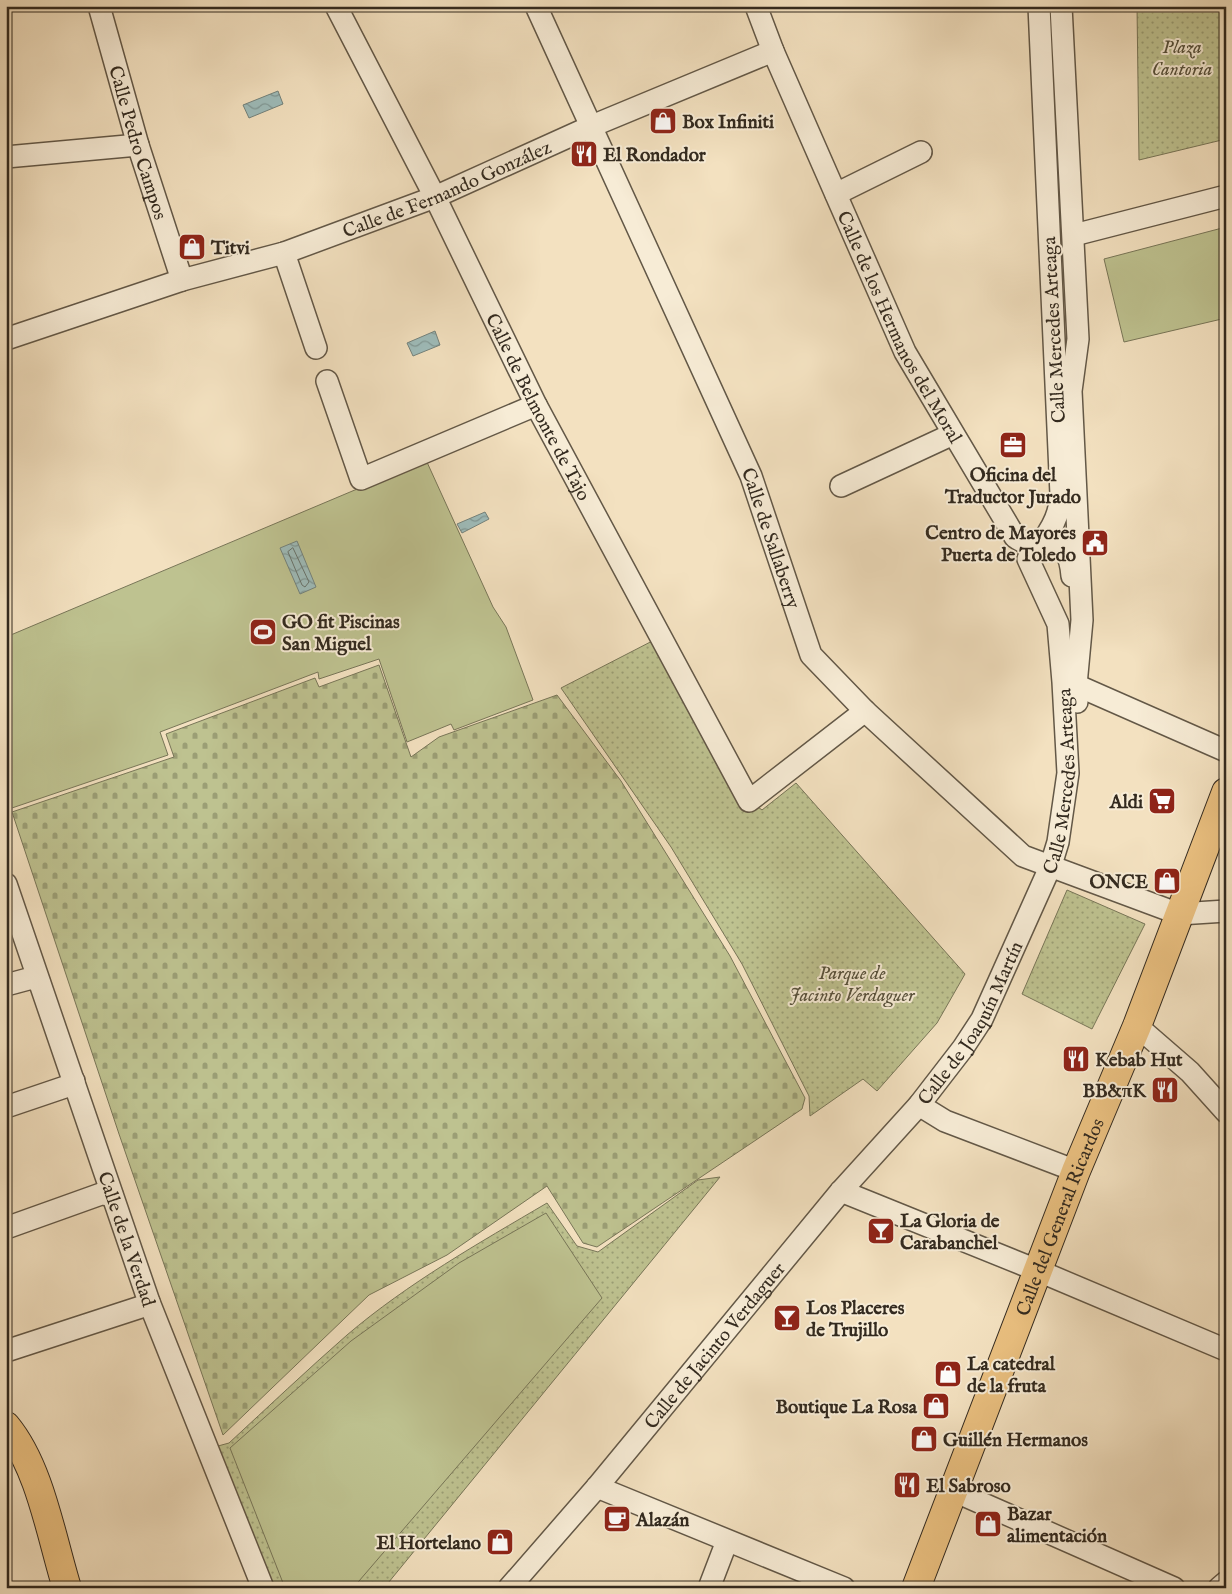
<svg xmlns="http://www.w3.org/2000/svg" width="1232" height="1594" viewBox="0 0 1232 1594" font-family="'IM FELL English',serif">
	<defs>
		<pattern id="cemetery-stones" width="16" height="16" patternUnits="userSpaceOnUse" patternTransform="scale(1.25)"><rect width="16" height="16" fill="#bec290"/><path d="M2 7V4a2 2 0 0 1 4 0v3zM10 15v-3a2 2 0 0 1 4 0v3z" fill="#9b9e75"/></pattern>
		<pattern id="park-dots" width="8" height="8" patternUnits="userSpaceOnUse" patternTransform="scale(1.25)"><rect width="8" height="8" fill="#bec290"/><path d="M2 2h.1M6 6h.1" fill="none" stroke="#9b9e75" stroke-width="1.8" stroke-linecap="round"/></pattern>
		<pattern id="water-waves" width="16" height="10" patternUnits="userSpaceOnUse" patternTransform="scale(1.25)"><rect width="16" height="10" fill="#9ebcba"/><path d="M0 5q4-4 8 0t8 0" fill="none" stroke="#819997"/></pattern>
	</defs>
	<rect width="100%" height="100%" fill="#f3e1c0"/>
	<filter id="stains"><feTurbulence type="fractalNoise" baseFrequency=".004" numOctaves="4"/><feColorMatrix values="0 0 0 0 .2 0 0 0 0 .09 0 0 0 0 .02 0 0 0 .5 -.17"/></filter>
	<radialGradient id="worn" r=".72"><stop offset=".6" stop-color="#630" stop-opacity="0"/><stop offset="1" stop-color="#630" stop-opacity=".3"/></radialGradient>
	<path fill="url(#cemetery-stones)" stroke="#787658" d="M379,665L411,757L439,737L557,695L621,781L730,956L805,1098L802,1109L597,1247L583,1243L547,1186L447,1255L369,1295L223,1435L119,1134L12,812L174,757L166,734L315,678L319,687Z"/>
	<path fill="url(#park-dots)" stroke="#787658" d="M1137,6H1226V139L1139,160Z
		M662,636L750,801L762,810L796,783L965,974L937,1023L877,1091L863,1079L810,1116L809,1096L742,964L671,847L561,688Z
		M1067,890L1145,924L1092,1029L1022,994Z
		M720,1177L384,1588H263L207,1449L229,1443C268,1407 307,1370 347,1335C408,1283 479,1243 547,1203L577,1246L598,1252L698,1180Z"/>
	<path fill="#bec290" stroke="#787658" d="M1226,227V318L1124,342L1104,259Z
		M426,460L493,607L506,627L533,700L454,730L451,724L407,742L379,659L319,679L318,672L160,732L168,755L6,810V637Z
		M546,1213L602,1298L353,1588H285L230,1448L351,1341L459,1263Z"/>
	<path fill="url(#water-waves)" stroke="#73827c" d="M278,91L283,104L249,118L243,105Z
		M435,331L440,345L413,356L407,343Z
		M485,512L489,519L462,533L457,524Z
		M297,541L316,587L300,594L280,548Z"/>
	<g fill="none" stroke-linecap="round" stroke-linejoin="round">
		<path stroke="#68736c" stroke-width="1" d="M293,548L309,582L305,587L302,585L288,552Z"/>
		<g stroke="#635847" stroke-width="24">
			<g id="minor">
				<path id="s1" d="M99,6L138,145L182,280"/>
				<path id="s2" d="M336,6L435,197L536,405L749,801L865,711"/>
				<path id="s3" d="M536,6L751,476L811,655L865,711L1023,856L1179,914L1226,911"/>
				<path id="s4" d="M756,6L773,51L905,352L1015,537C1042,558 1068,527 1072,576"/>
				<path d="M1061,6L1078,339L1071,391L1082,620L1076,685L1077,702"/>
				<path d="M6,157L138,145"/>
				<path d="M836,194L921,152"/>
				<path d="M1074,235L1226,196"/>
				<path d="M284,253L316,348"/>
				<path id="s5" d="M6,339L182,280L284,253L435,197L592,126L773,51"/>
				<path d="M327,381L361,479L536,405"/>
				<path d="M841,486L953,434"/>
				<path d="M1076,685L1226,751"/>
				<path id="s6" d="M6,884L149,1302L263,1588"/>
				<path d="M6,985L32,978L39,982"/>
				<path d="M1137,1026L1190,1072L1226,1112"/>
				<path d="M919,1105L945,1121L1076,1171"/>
				<path d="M6,1107L68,1086L74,1081"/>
				<path d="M841,1191L1039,1271L1226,1350"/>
				<path d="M6,1228L101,1194L112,1195"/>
				<path d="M6,1351L144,1306L149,1302"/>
				<path d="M597,1487L844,1588"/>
				<path d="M954,1491L1174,1588"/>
				<path id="s7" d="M509,1588L597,1487L841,1191L919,1105L963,1048L982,1019L1051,865L1058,842L1068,773L1063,682L1058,624L1028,559C1031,550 1038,548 1043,540C1053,527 1060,511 1061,495L1039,6"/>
				<path d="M709,1588L727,1541"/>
				<path d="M1219,1588L1226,1582"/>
			</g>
		</g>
		<g stroke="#332a1f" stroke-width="30">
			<g id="major">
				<path d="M6,1426C40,1467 51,1536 67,1588"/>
				<path id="s8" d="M916,1588L1076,1171L1137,1026L1226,792"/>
			</g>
		</g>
		<use href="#minor" stroke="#f7ecd6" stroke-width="21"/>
		<use href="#major" stroke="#eac080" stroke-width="28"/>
	</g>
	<defs>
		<g id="shop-square" transform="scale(1.4375)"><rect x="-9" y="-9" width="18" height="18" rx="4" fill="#8f2418" stroke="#f7ecd6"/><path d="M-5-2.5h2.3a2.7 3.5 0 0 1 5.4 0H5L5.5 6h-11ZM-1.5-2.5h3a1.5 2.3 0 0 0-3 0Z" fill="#fff"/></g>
		<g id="restaurant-square" transform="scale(1.4375)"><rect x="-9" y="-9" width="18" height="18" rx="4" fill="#8f2418" stroke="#f7ecd6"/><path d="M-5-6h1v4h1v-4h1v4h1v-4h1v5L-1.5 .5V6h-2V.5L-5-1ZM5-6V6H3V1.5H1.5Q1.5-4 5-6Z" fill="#fff"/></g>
		<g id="office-square" transform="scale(1.4375)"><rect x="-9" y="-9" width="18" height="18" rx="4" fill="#8f2418" stroke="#f7ecd6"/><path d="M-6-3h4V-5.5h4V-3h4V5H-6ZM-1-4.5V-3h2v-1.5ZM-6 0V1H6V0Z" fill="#fff"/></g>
		<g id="civic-square" transform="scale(1.4375)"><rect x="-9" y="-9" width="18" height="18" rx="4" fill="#8f2418" stroke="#f7ecd6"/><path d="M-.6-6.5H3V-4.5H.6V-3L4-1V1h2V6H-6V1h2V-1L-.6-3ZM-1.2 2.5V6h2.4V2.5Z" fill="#fff"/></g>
		<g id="stadium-square" transform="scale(1.4375)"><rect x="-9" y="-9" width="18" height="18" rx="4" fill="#8f2418" stroke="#f7ecd6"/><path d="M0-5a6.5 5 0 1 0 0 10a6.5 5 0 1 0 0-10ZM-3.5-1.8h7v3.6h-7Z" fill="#fff"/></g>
		<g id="supermarket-square" transform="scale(1.4375)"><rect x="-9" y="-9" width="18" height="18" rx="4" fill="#8f2418" stroke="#f7ecd6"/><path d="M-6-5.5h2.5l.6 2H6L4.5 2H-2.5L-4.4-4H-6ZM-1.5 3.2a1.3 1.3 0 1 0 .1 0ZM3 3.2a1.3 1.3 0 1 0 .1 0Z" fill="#fff"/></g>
		<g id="bar-square" transform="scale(1.4375)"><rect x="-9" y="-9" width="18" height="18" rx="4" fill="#8f2418" stroke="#f7ecd6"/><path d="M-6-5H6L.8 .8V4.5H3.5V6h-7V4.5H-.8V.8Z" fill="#fff"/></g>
		<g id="cafe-square" transform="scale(1.4375)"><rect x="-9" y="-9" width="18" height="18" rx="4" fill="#8f2418" stroke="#f7ecd6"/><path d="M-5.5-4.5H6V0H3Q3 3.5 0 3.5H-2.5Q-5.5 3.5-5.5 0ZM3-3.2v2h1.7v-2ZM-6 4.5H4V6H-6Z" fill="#fff"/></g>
	</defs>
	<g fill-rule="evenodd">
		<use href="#shop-square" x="663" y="121"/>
		<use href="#restaurant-square" x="584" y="154"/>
		<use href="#shop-square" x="192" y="247"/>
		<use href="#office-square" x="1013" y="445"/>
		<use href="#civic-square" x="1095" y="543"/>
		<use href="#stadium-square" x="263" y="632"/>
		<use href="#supermarket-square" x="1162" y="801"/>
		<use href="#shop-square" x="1167" y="881"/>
		<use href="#restaurant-square" x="1076" y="1059"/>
		<use href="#restaurant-square" x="1165" y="1090"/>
		<use href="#bar-square" x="881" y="1231"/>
		<use href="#bar-square" x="787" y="1318"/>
		<use href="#shop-square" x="948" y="1374"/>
		<use href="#shop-square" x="936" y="1406"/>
		<use href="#shop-square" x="924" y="1439"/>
		<use href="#restaurant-square" x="907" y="1485"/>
		<use href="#cafe-square" x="617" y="1519"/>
		<use href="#shop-square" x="988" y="1524"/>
		<use href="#shop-square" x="500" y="1542"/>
	</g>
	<g text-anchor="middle" stroke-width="4" stroke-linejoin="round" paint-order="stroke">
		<g font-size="19" font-style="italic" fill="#56503b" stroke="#f7ecd6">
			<text x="1182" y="53">Plaza<tspan x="1182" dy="22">Cantoria</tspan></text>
			<text x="852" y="979">Parque de<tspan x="852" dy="22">Jacinto Verdaguer</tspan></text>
		</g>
		<g font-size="19" font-weight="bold" fill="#332a1f" stroke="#f7ecd6" text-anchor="start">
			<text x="682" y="128">Box Infiniti</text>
			<text x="603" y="161">El Rondador</text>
			<text x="211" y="254">Titvi</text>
			<text x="1013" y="481" text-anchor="middle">Oficina del<tspan x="1013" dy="22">Traductor Jurado</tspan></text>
			<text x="1076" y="539" text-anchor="end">Centro de Mayores<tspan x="1076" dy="22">Puerta de Toledo</tspan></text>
			<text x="282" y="628">GO fit Piscinas<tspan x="282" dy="22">San Miguel</tspan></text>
			<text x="1143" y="808" text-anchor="end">Aldi</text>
			<text x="1148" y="888" text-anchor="end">ONCE</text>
			<text x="1095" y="1066">Kebab Hut</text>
			<text x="1146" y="1097" text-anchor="end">BB&amp;πK</text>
			<text x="900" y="1227">La Gloria de<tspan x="900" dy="22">Carabanchel</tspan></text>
			<text x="806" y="1314">Los Placeres<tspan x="806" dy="22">de Trujillo</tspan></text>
			<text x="967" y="1370">La catedral<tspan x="967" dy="22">de la fruta</tspan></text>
			<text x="917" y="1413" text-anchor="end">Boutique La Rosa</text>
			<text x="943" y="1446">Guillén Hermanos</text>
			<text x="926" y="1492">El Sabroso</text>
			<text x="1007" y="1520">Bazar<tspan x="1007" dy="22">alimentación</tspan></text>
			<text x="636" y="1526">Alazán</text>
			<text x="481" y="1549" text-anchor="end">El Hortelano</text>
		</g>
		<g font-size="19" fill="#332a1f" stroke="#f7ecd6">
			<text dy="7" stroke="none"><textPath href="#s1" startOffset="142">Calle Pedro Campos</textPath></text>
			<text dy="7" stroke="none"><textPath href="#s5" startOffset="466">Calle de Fernando González</textPath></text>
			<text dy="7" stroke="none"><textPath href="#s4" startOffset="352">Calle de los Hermanos del Moral</textPath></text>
			<text transform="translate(1053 330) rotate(-93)" y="7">Calle Mercedes Arteaga</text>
			<text dy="7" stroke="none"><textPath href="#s2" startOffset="449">Calle de Belmonte de Tajo</textPath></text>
			<text dy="7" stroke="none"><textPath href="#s3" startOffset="582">Calle de Sallaberry</textPath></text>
			<text dy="7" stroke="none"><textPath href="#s7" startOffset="994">Calle Mercedes Arteaga</textPath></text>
			<text dy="7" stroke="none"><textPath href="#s7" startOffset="731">Calle de Joaquín Martín</textPath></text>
			<text dy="7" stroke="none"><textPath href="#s8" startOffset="398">Calle del General Ricardos</textPath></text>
			<text dy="7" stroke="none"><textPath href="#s6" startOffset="375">Calle de la Verdad</textPath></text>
			<text dy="7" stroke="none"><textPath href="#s7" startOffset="318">Calle de Jacinto Verdaguer</textPath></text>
		</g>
	</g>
	<rect width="1232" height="1594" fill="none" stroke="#f3e1c0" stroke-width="25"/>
	<rect x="8" y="8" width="1217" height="1579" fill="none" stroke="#332a1f" stroke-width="2.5"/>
	<rect x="12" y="12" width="1207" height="1569" fill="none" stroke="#332a1f"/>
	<rect width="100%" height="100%" filter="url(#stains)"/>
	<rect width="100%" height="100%" fill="url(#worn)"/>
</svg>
